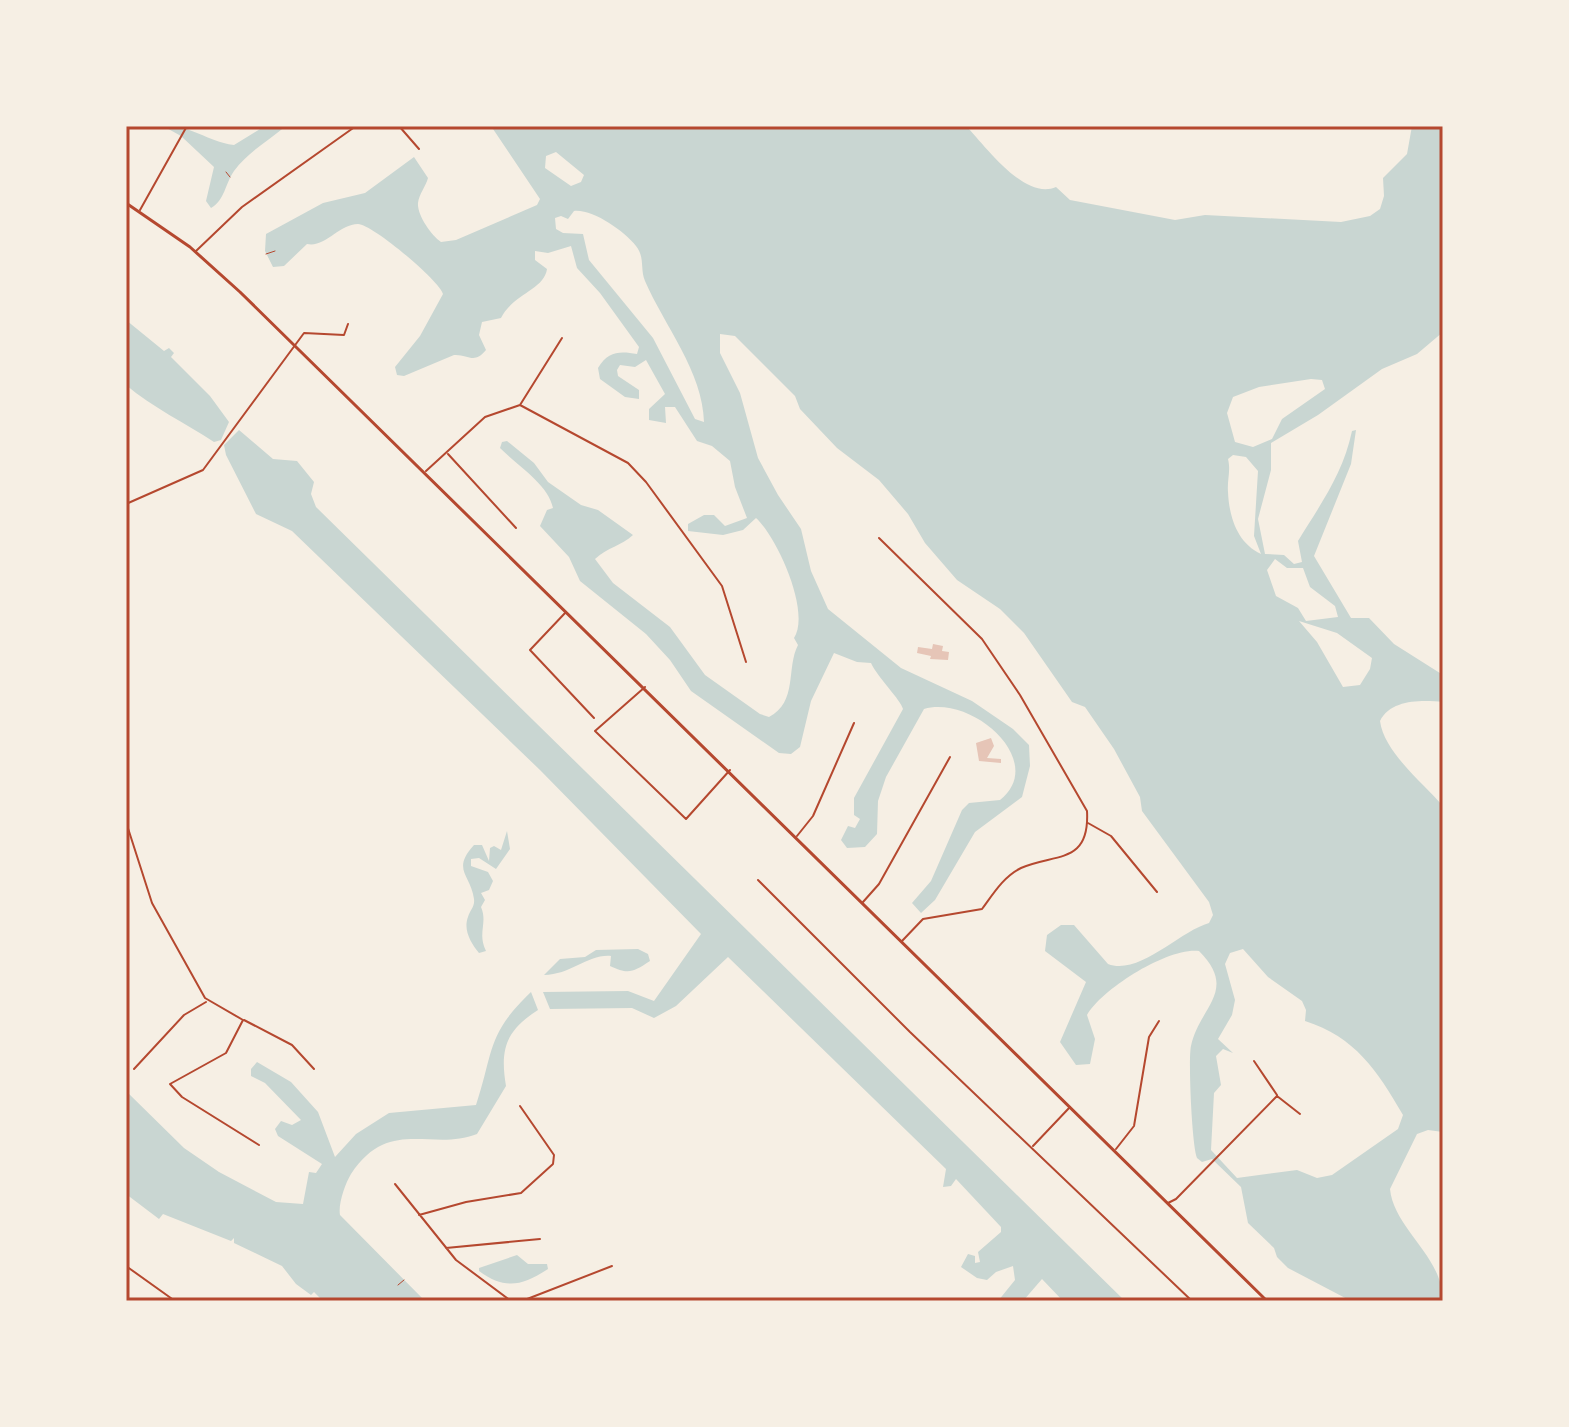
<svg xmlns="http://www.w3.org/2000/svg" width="1569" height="1427" viewBox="0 0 1569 1427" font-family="Overpass,sans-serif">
	<rect width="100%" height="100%" fill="#f6efe4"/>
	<path fill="#c9d6d2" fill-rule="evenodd" d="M163,126C195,126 205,141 234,145L265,126H286C268,141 248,152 234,171C225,184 225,200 211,208L206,201L214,167L181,136Z
		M491,126H966C984,144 1024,201 1056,187L1070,200L1175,220L1205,215L1341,222L1370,216L1380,209L1384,196L1383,178L1407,154L1412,126H1443V332L1417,354L1382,369L1318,415L1271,443V470L1258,519L1265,554L1284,555L1294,564L1302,562L1298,541C1320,505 1343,474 1352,431L1356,430L1351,464L1314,556L1351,618H1369L1394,644L1443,675V702C1422,700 1391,699 1380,721C1384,752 1423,783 1443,806V1132L1428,1130L1417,1134L1390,1189C1394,1229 1443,1256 1443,1301H1351L1288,1268L1277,1257L1274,1248L1248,1223L1241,1187L1212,1159L1202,1162L1197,1158C1192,1147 1188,1059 1191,1046C1199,1007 1239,991 1199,951C1168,947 1102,989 1087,1015L1095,1039L1090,1064L1076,1065L1060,1042L1086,982L1045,951L1047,935L1061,925H1074L1108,964C1139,976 1180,931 1209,923L1213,915L1209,902L1142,811L1140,797L1114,749L1085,707L1072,702L1024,633L1000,609L957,580L925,543L908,514L879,480L837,448L800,409L795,396L735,336L720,334V353L740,393L758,458L778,495L801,529L811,571L828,609L901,668L972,701L1013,729L1029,745L1030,766L1022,797L975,832L935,900L921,913L912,903L931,881L962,810L969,803L1000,800C1048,762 973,695 924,709L886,777L878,801L877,834L865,847L847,848L841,840L848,826L855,828L860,819L854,815V798L903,709C901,700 878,678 871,663L857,662L834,653L811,701L800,747L791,754L779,753L691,691L670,660L646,634L580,581L569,557L540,526L547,510L553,508C548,484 518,466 500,448L502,442L507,441L534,463L548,482L581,505L598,510L633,535C621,546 608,547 595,559L613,583L670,627L705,675L760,714L769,717C798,702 786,668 798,645L794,638C811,612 777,537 756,518L743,530L723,535L688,531V524L704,515H714L725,526L747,518L735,487L730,461L712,446L697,441L675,407H665L666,423L649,420V409L665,394L646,360L635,367L620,365L617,370L618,376L639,390V399L625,397L600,379L598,368C608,351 620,351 637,354L639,347L600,293L577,268L571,246L548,253L535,251V260L547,269C544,290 514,293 501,318L482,322L479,335L486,350C474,365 468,354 454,355L404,376L397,375L395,367L420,336L443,294C440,281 372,224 358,224C339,224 325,248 307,244L284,266L273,267L265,251L266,234L323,203L365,193L414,157L428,178C426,186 419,194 418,203C417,215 431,235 441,242L456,240L537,205L540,199ZM556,152L584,175L581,182L571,186L545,168L546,156ZM574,211C593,209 624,231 636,246C645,257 640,269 645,281C664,325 703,372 704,422L695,419L653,338L589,260L583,234L563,233L556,229L555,218L561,216L568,219ZM1311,379L1322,380L1325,389L1282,419L1272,439L1253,447L1235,442L1227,413L1233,397L1259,387ZM1233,455L1246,457L1258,471L1254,536L1261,554C1237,543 1229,516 1228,492C1227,480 1231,471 1228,459ZM1275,559L1287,568H1303L1310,587L1335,606L1338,617L1306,621L1298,608L1276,596L1267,570ZM1299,621L1337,633L1372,658L1370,669L1360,685L1343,687L1317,642ZM1243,949L1268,977L1302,1001L1306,1010L1305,1021C1355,1037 1377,1070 1403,1115L1398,1129L1332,1175L1317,1178L1297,1170L1237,1178L1211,1150L1214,1093L1221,1085L1216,1056L1223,1049L1233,1053L1218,1039L1232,1015L1235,1000L1225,964L1230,953Z
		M126,320L164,351L169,348L174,353L171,357L210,396L229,422L221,440L214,442C184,422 153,408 126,385Z
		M239,430L273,459L297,461L314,482L311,494L316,507L1125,1301H1063L1042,1279L1023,1301H998L1015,1280L1013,1266L996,1272L987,1280L977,1278L961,1267L968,1254L975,1256V1263L980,1262L978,1252L1001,1232V1227L956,1179L951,1186L943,1187L946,1169L728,957L676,1006L654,1018L632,1008L550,1009L543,992L628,991L654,1001L701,934L540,770L292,531L256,514L226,455L224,445Z
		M507,831L510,849L496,869L479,858L471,859V866L488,872L493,881L489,890L481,893L485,900L481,907C488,923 477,933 486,951L479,953C471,943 463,930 468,917C470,910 475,907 474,899C471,875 451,870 474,845H482L489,861L490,848L494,846L501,850Z
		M638,949L648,954L650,961C633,972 629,975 610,966L611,956C588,954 571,975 544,975L560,959L585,957L596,950Z
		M531,992L538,1010C505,1031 500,1050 506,1086L477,1134C432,1152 389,1116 351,1174C345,1184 338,1204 340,1215L425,1301H323L314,1292L311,1295L296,1284L282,1266L234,1243V1238L231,1241L163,1214L159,1219L126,1194V1091L184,1148L219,1172L276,1202L303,1204L309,1172L316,1173L322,1164L278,1136L275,1129L281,1121L292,1125L301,1120L265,1083L251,1076V1069L257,1062L291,1082L318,1112L335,1157L356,1134L389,1113L476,1105C494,1051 486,1035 531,992Z
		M517,1255L528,1264H547L548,1269C522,1286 505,1290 479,1271V1268Z"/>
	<path fill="#e6c5b7" d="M933,644L943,646L942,651L949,652L948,660L930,659L931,656L917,653L918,647L932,649Z
		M991,738L994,746L987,758L1001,759V763L979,761L976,743Z"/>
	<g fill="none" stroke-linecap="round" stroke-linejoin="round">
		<path stroke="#b5482f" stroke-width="1" d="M226,172L230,177
			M266,254L275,251
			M398,1285L404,1280"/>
		<path stroke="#b5482f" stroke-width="2" d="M399,126L419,149
			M140,210L187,126
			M196,251L242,207L356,126
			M520,405L628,463L646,482L722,586L746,662
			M448,454L516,528
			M426,471L485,417L520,405L562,338
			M126,504L203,470L304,333L344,335L348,324
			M879,538L982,639L1020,695L1087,811C1090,865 1055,853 1021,868C1004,876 993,894 982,909L923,919L902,941
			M566,612L530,650L594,718
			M645,687L595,731L686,819L730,770
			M126,822L152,903L205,998L243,1020L226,1053L170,1084L182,1097L259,1145
			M1088,823L1111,836L1157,892
			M797,836L813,816L854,723
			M758,880L910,1032L1192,1301
			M863,902L879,884L950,757
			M244,1020L292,1045L314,1069
			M1254,1061L1277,1095
			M134,1069L184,1015L206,1002
			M1033,1146L1070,1107
			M1116,1149L1134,1126L1149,1037L1159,1021
			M395,1184L456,1260L511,1301
			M1168,1203L1176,1199L1277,1096L1300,1114
			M419,1215L466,1202L521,1193L553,1164L554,1155L520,1106
			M446,1248L540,1239
			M126,1266L175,1301
			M522,1301L612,1266"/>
		<path stroke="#b5482f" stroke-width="3" d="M126,203L190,247L240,292L1267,1301"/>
	</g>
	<rect width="1569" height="1427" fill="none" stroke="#f6efe4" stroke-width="256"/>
	<rect x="128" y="128" width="1313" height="1171" fill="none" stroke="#b5482f" stroke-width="3"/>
</svg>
